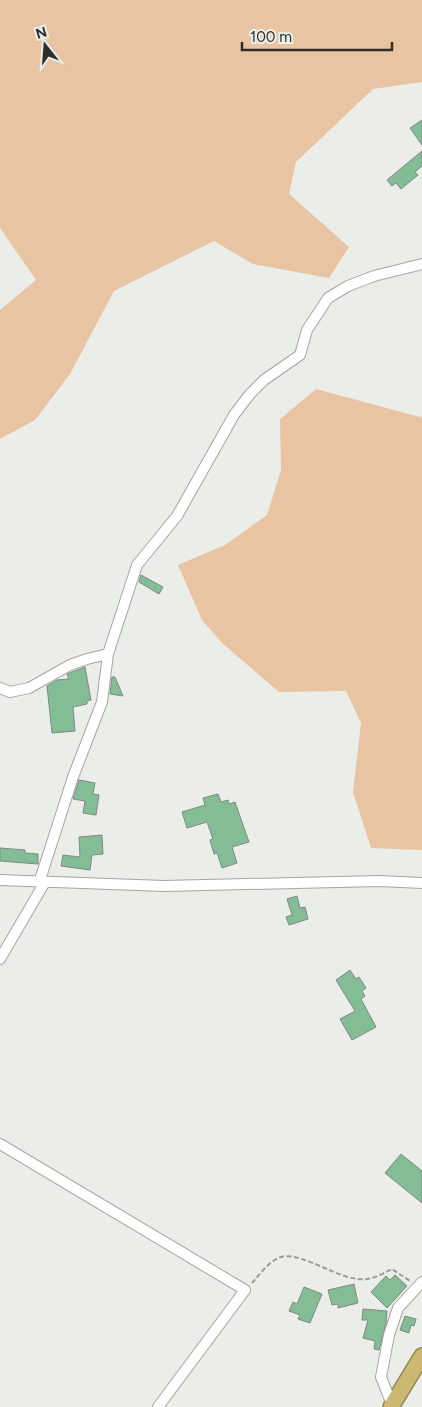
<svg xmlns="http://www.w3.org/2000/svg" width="422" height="1407" viewBox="0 0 422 1407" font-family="Figtree,sans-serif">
	<rect width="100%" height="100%" fill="#ebede9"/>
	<path fill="#e8c4a2" d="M0,0H422V82L373,89L296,162L289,194L349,247L329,278L253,264L214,241L114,291L70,374L35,420L0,439V310L36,280L0,228Z
		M316,389L420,417L422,416V850L371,848L353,792L361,723L346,691L279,692L222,643L202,620L178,565L225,545L267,515L281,470L280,419Z"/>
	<path fill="#82bd95" stroke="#848785" d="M422,120V145L410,128Z
		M422,151V166L415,172L418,175L401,189L396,183L392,186L387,180Z
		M141,575L163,587L159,594L139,582Z
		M85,667L91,700L87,701V704L73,707L75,731L52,733L47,686L57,680L69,679L67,674Z
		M112,677H115L123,696L110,694Z
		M79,780L95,783L93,794L99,795L96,815L83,813L85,801L73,799Z
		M218,794L221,802L228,800L229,804L235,802L249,842L232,847L237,863L222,868L217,853L214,854L210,840L213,839L207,822L187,828L182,812L205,805L203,798Z
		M102,835L103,854L92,855L90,870L61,866L63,855L80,857L79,837Z
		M0,848L25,850V853L38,854V864L0,861Z
		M297,896L300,908L305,907L308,919L289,925L286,917L292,915L287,899Z
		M350,970L356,979L359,977L366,988L362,991L365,996L361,999L376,1027L352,1040L340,1019L355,1011L336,980Z
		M401,1154L422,1171V1203L385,1173Z
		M395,1275L407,1286L387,1308L371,1292L386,1276L390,1280Z
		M354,1284L358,1303L338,1308V1304L332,1305L328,1290Z
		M304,1287L322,1294L310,1323L298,1319L300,1315L289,1311L293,1302L297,1304Z
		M363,1309L387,1311L386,1323L379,1350L374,1349L375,1341L363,1338L368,1320H362Z
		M405,1316L416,1319L414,1326L411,1325L409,1333L400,1330Z"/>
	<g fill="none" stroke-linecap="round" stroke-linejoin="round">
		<g stroke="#a4a6a2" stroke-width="12">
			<path id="minor" d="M0,688L10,692L29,688L70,665L87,659L108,654
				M0,880L164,886L380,881L422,883
				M39,883L73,777L102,702L108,654L137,565L177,516L234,415L250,394L264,380L300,355L307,330L328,298L348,286L374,276L422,264
				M0,959L45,882
				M0,1144L245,1290L158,1407
				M393,1407L381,1377L389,1335L398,1308L422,1282"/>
		</g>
		<g stroke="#948859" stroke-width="18">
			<path id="highway" d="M391,1407L422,1356"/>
		</g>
		<path stroke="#9b9d99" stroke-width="2" stroke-dasharray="5 2.5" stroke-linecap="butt" d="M252,1283C260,1274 269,1261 281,1257C303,1251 342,1283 367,1279C375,1278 384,1273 392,1269L410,1281"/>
		<use href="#minor" stroke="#fff" stroke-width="10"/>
		<use href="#highway" stroke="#ccb871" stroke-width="15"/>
	</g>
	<g transform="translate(45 45) rotate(343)" stroke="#ebede9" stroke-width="4" paint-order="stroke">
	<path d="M0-4L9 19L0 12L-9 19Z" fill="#2d2e2c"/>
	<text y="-8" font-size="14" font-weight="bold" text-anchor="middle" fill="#2d2e2c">N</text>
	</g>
	<path d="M242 42v8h150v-8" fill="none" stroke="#2d2e2c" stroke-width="2.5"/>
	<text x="250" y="42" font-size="15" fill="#2d2e2c" stroke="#ebede9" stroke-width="4" paint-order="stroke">100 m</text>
</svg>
